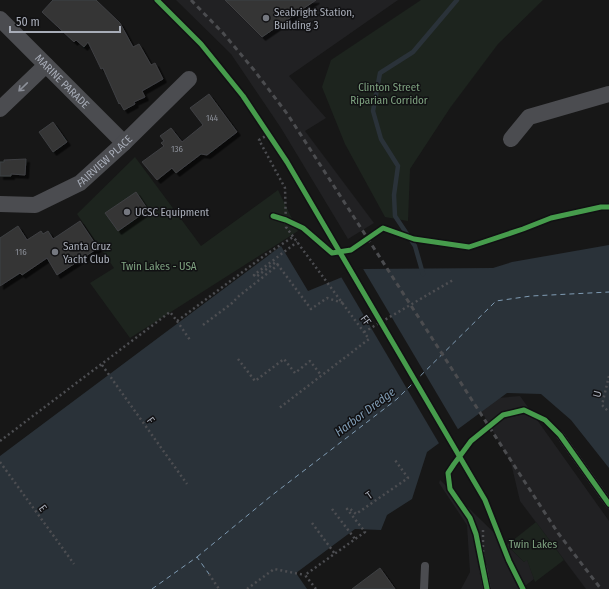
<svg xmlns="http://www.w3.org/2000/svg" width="609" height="589" viewBox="0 0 609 589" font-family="'Fira Sans Condensed',sans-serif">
	<defs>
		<filter id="shadow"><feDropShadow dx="3.5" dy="3.5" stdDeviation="0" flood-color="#0009"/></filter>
	</defs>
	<rect width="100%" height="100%" fill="#171717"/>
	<path fill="#212123" d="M176,0H398L289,76L326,118L305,131L374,223L348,239L281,128L231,54Z
		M471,393L498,398L520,396L609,521V589H586L520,501L511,463Z
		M440,480L524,562L527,559L534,579L521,589H461L470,572L467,525L439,483Z"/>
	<path fill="#1d241e" d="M421,0H543L498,44L450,108L410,169L408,221L385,217L345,144L322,87L331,60Z
		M135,157L201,246L278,190L298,231L130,338L90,283L114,268L77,214Z
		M536,522L564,560L535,582L527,560L524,562L507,545Z"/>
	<path fill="#2a3239" d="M609,245V468L571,420L541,394L507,393L427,452L412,499L387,515L381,530L355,529L296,573L307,589H0V456L281,246L308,291L362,269L493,268L512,262Z"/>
	<path fill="#171717" d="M362,267L459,431L440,445L340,275Z"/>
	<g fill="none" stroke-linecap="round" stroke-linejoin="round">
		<path stroke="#2a3239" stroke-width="4.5" d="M423,274L415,246L395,216L394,195L398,166L381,139L373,111L380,73L413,52L457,0"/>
		<path stroke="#7f9bb3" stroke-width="1" stroke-dasharray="5 4" stroke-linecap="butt" d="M197,557L271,496L397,399L496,301L531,296L609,292
			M152,589L197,557L209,574"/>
	</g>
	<path fill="#353536" stroke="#3f4043" filter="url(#shadow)" d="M53,0H96L120,23L133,47L139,44L151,65L155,63L163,79L142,91L145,97L134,102L135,104L124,110L120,103L119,104L103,68L101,69L88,42L84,47L76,40L74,42L42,12Z
		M225,0H316L262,37Z
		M209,94L237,132L207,155L201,154L176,173L172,168L157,180L142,162L164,146L161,143L164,141L160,136L171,128L182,142L203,125L190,108Z
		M53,122L67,142L53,152L39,132Z
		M26,159L25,175L11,174V176H0V162H4V160Z
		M136,192L148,210L118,231L105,213Z
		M80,221L98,248L57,275L47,258L22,275L20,273L0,286V238L18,226L27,240L41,231L43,234L48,231L53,239Z
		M380,568L395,589H352Z"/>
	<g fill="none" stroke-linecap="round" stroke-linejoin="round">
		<path stroke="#4d4e52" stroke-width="2.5" stroke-dasharray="2 3" stroke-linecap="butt" d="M269,134L259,140L285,188L286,227L369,339L278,409
			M278,265L276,262L256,277L254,275L297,242
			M177,321L190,340
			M203,325L231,304L239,296L278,265L311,309L327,298L343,303
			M364,332L453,280
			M238,359L255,381L284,359L295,373L310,361L321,375
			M102,365L187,484
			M609,376L602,405L609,412
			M0,441L170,312L177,321L265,255L293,237
			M0,462L74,564
			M332,509L355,539
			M312,523L335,554
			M483,530V558
			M209,574L219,589
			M247,589L274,569L305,575
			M316,589L305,575L365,532L347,509L349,508L356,514L408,478L395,460"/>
		<path stroke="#4b4c50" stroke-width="8" d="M560,435L609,504
			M483,568L487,589
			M424,589L425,566"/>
		<g stroke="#4b4c50" stroke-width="16">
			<path id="s1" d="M0,19L124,143"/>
			<path d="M0,109L46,65"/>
			<path d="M511,139L529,117L609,94"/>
			<path id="s2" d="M0,204L35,205L80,183L124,143L189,79"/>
		</g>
		<path stroke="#4b4c4f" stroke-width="3" stroke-dasharray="5 4" stroke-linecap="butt" d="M191,0L223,33L254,70L288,115L519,473L558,533L601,589"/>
		<g stroke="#111113" stroke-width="8">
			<path id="cycleway" d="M157,0L201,44L243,96L287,162L485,500L509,561L523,589
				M273,216L286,220L303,228L332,253L351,250L383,228L414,239L469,247L523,229L551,218L601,207H609
				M487,589L476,534L470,518L450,489L448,473L454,464L471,441L503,415L524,410L545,420L560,435L609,504"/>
		</g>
		<use href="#cycleway" stroke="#469c4c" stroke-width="5"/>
	</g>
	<defs><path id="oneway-shaft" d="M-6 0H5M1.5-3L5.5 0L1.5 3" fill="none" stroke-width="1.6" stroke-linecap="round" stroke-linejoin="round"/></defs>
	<use stroke="#8c9099" href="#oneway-shaft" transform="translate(23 87) rotate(136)"/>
	<g fill="#757880" stroke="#111113" stroke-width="1.5">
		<circle cx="266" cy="18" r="4"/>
		<circle cx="127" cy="212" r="4"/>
		<circle cx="55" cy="252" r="4"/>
	</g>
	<g text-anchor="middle" stroke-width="3" stroke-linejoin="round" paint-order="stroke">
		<g font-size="9" fill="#8b8f98">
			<text x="212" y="121">144</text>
			<text x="177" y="152">136</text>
			<text x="21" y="255">116</text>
		</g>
		<g font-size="11" fill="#a8adb8" stroke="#111113" text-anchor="start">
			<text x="274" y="16">Seabright Station,<tspan x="274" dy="13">Building 3</tspan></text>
			<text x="135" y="216">UCSC Equipment</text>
			<text x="63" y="250">Santa Cruz<tspan x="63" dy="13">Yacht Club</tspan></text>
		</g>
		<g font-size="11" fill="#a8adb8" stroke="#111113">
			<text dy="4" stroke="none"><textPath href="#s1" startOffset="88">MARINE PARADE</textPath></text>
			<text dy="4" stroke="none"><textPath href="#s2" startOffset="118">FAIRVIEW PLACE</textPath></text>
			<text transform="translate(366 320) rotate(54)" y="4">FF</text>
			<text transform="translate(597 394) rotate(-76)" y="4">U</text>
			<text transform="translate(151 420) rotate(54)" y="4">F</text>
			<text transform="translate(369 495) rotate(-35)" y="4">T</text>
			<text transform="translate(43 508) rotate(54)" y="4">E</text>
		</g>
		<g font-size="11" fill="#7fa381" stroke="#111113">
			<text x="389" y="91">Clinton Street<tspan x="389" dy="13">Riparian Corridor</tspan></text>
			<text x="159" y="270">Twin Lakes - USA</text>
			<text x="533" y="548">Twin Lakes</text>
		</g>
		<g font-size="12" font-style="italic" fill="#7f9bb3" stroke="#111113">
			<text transform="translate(365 412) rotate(-37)" y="4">Harbor Dredge</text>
		</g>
	</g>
	<path d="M10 26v6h110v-6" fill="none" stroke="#a8adb8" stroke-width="2"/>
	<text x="16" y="26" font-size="12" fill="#a8adb8" stroke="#111113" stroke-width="3" paint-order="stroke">50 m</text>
</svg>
